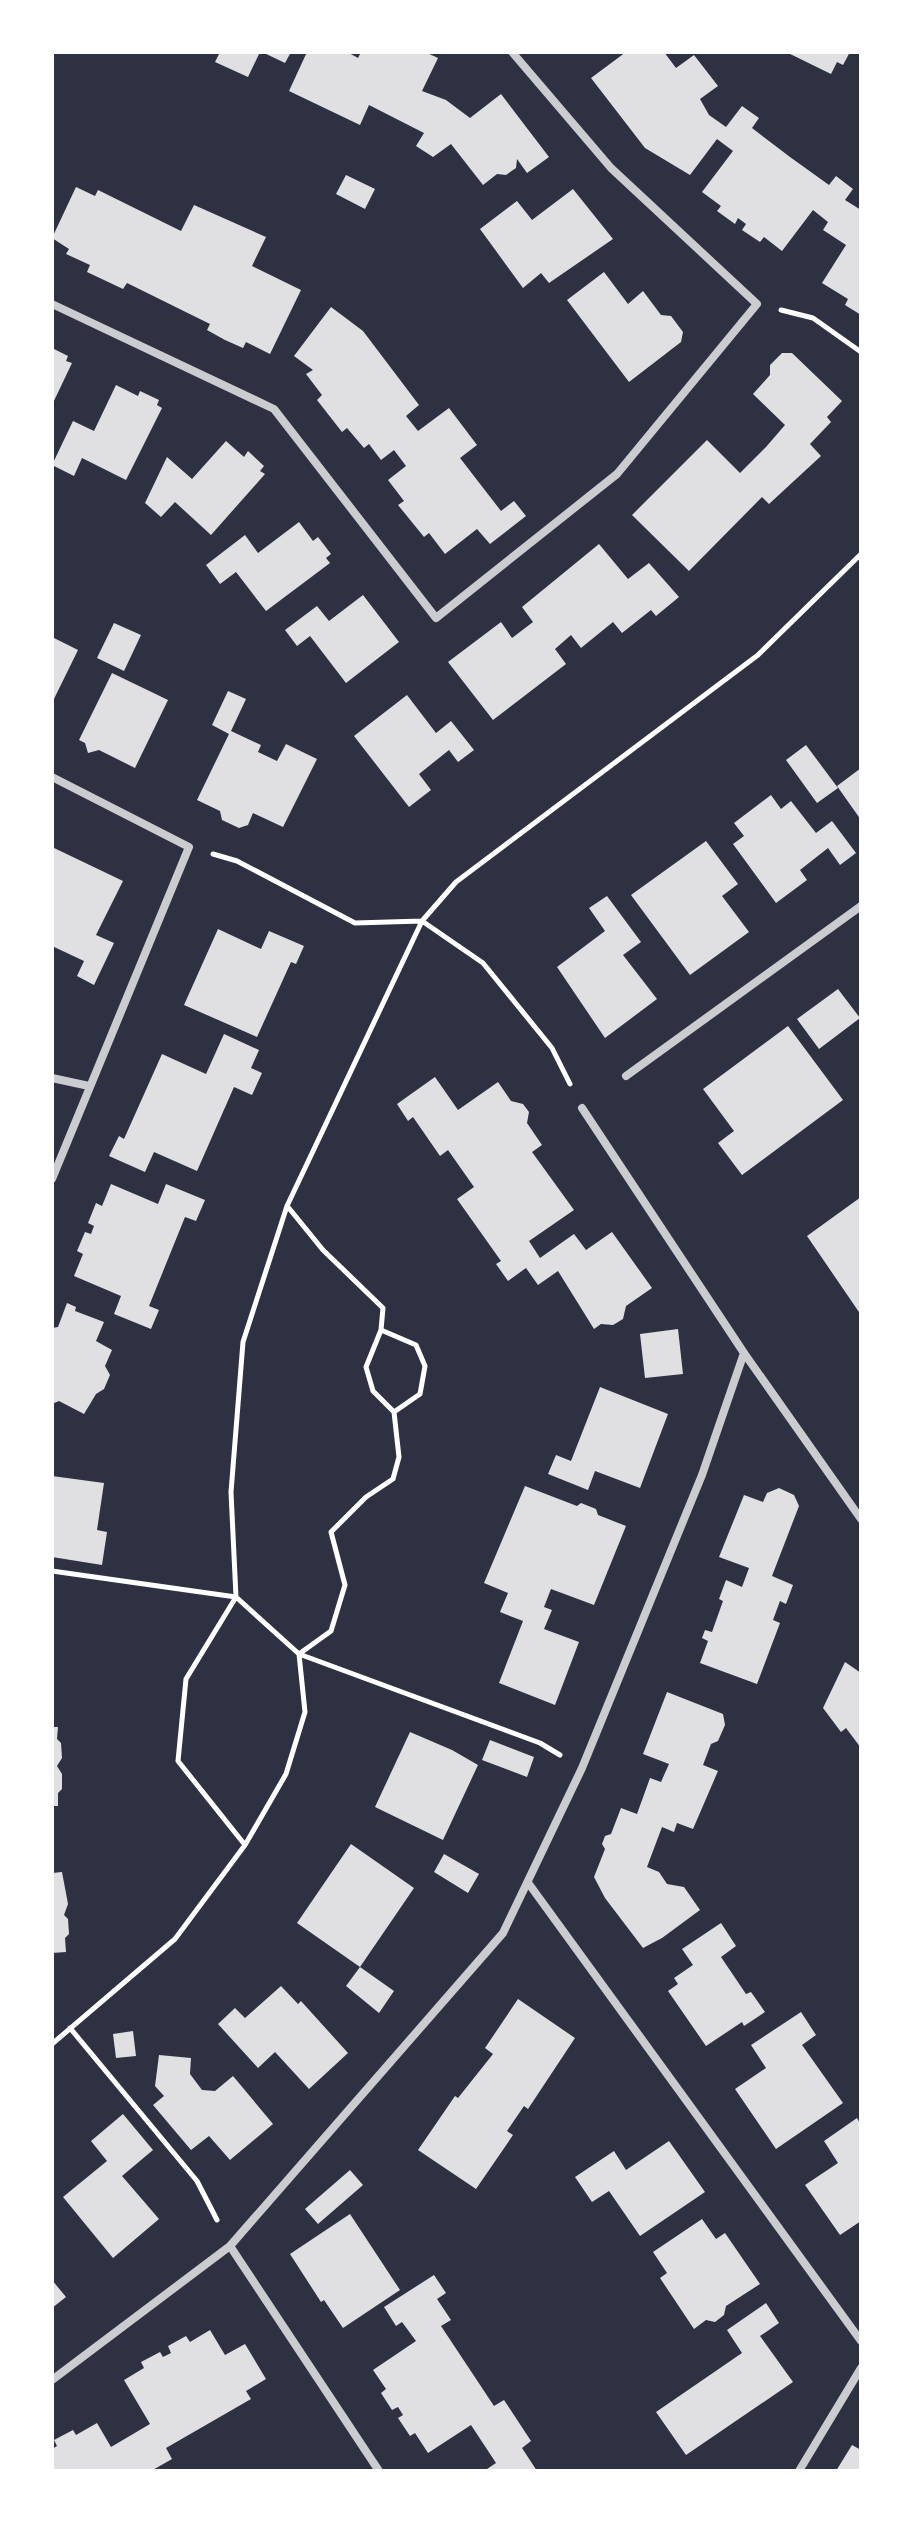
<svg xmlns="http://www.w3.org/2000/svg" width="913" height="2523" viewBox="0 0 913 2523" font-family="'PT Sans',sans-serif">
	<rect width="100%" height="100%" fill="#2d3142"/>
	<path fill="#e0e0e3" d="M220,52H260L248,77L215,62Z
		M262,52H291L285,63Z
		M307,52H347L358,58L361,52H425L438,58L422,91L446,100L470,118L501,94L549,157L527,173L517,159L516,168L506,175L497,174L483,185L451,144L433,157L416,146L424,133L369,105L360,125L289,91Z
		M626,52H664L676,68L694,55L718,86L700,99L709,115L726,127L742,106L759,118L752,128L790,157L829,185L836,176L853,189L845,200L861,210V315L845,305L848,299L822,283L846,245L823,230L828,222L813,210L782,251L764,237L760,242L742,230L746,224L738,218L735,224L717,211L721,206L702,192L733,151L717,139L690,175L645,148L591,78Z
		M786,52H850L843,65L837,62L831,74Z
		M346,175L375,189L365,209L336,194Z
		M76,187L95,196L98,190L181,231L194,205L266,237L252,266L301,290L270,354L246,342L243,348L225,340L207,330L210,324L127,283L123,289L87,272L90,265L66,254L69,249L52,238Z
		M573,189L613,239L549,283L541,273L523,288L480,229L517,201L532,220Z
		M604,272L628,304L643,291L661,315L671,316L683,332L681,342L629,382L567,300Z
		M331,307L363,331L419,405L406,416L418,431L449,408L477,445L460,458L501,511L514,501L526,516L490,544L477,529L445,554L429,533L424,537L398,505L404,501L388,480L406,466L394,450L381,460L369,444L364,448L347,428L342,432L317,400L322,395L306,374L313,370L294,356Z
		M52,348L68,356L66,361L72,363L52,405Z
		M782,353H792L842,401L827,417L831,422L810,444L821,456L769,504L762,497L689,571L632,515L707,440L740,473L766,447L785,425L753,394L770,375V365Z
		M116,385L138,396L140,391L159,400L157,405L162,408L126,480L82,458L74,476L52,465L73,421L94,431Z
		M226,441L244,457L248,451L264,466L260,471L265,474L211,535L175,502L161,517L145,503L167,457L192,479Z
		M299,522L313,541L318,537L331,554L326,558L330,563L266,611L236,572L220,584L206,565L245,535L258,553Z
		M599,544L628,579L649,563L679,597L656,616L651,610L622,633L613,622L581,648L571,635L555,649L566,664L493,720L448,662L501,622L512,638L533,622L522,607Z
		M363,595L399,642L346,683L310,636L297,646L285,630L317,606L329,621Z
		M114,623L141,635L124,671L97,658Z
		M52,637L78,650L52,703Z
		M112,673L168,700L135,768L99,750L88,753L85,743L79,740Z
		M228,691L246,699L231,731L261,745L258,752L277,761L286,744L317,759L283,827L253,813L248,825L239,828L222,820L220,811L197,800L229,734L212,725Z
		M407,695L436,733L451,721L474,750L458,762L449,750L419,774L431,790L409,807L354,736Z
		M806,745L838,788L817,803L786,760Z
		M861,768V820L837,786Z
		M771,795L781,809L791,801L816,833L832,821L856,853L840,865L828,848L800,870L807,880L776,903L733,844L744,836L734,823Z
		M706,841L738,884L722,896L749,932L690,975L631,895Z
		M52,847L123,881L96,935L114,943L94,985L77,976L84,961L52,946Z
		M607,896L641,942L623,955L657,999L605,1038L557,967L605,931L589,908Z
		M218,929L261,949L269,931L304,946L296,964L291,962L257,1037L184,1005Z
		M838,989L860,1018L819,1049L797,1019Z
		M788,1026L843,1100L742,1175L718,1143L734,1131L703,1089Z
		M224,1034L259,1050L251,1068L262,1073L252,1095L234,1087L197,1171L154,1152L145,1172L109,1156L119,1136L124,1139L162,1054L206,1074Z
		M435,1077L458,1110L498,1082L511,1101L523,1104L529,1112L527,1123L542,1145L532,1152L574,1210L529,1241L540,1258L574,1234L586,1250L612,1232L652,1288L626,1306L623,1319L613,1325L601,1324L594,1329L558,1271L538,1285L526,1268L508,1281L496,1264L501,1261L457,1199L474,1187L448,1150L440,1156L413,1117L408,1121L397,1104Z
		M111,1184L158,1204L166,1184L205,1200L196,1221L185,1217L149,1306L159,1310L151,1329L114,1314L121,1296L74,1276L83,1254L77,1251L85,1232L91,1234L94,1226L88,1223L96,1203L102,1206Z
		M861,1197V1315L807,1236Z
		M67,1303L76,1307L75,1311L104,1322L96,1341L112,1350L105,1366L110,1375L104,1389L96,1394L84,1414L59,1401L52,1404V1328L58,1327Z
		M678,1329L683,1374L645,1378L640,1334Z
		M600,1387L668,1414L640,1488L595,1471L588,1490L548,1474L556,1455L571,1461Z
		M52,1476L104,1483L97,1530L107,1532L102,1565L52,1557Z
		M525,1486L577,1506L581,1503L596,1509L598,1515L626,1526L594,1605L551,1589L544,1607L552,1610L544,1629L579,1642L555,1705L499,1683L523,1621L500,1612L508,1593L484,1583Z
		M779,1488L794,1495L799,1506L772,1576L793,1585L786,1604L780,1601L773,1620L780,1623L757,1684L700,1663L708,1641L702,1638L705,1630L712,1632L723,1601L719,1599L726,1580L742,1587L749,1568L719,1557L744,1495L763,1502L767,1493Z
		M845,1662L861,1673V1748L846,1728L841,1732L823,1708Z
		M667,1692L723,1714L725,1725L718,1741L711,1744L703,1765L718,1771L693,1829L677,1823L674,1832L662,1827L647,1867L659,1872L667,1884L684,1887L700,1910L662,1938L643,1948L605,1898L594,1877L605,1849L602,1844L605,1836L611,1834L621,1808L637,1814L650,1778L661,1782L669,1764L643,1754Z
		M52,1727H58L57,1739L61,1743L62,1758L57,1766L62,1774V1789L58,1793V1806H52Z
		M410,1732L452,1750L478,1765L443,1840L375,1807Z
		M490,1740L534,1757L527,1777L482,1760Z
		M351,1844L414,1888L360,1967L297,1923Z
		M444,1854L479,1874L468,1893L434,1872Z
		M62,1872L68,1904L64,1915L68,1919L69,1934L65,1938L66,1952L52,1953V1873Z
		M721,1923L736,1946L721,1957L746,1994L751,1992L765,2012L744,2026L742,2022L706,2046L668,1991L678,1984L674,1978L693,1965L682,1949Z
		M360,1967L394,1991L379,2013L346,1986Z
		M281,1986L298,2004L301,2001L348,2053L309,2089L275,2052L258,2068L218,2024L235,2008L245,2018Z
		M518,1999L575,2038L528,2109L524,2106L507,2131L513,2135L476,2189L418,2150L455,2096L458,2098L493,2054L485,2048Z
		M801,2012L816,2035L802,2045L843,2103L776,2149L735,2089L766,2068L751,2045Z
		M133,2031L136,2056L116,2058L113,2034Z
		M159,2055L191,2058L190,2074L202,2090L215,2091L233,2076L273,2124L230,2160L209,2136L191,2150L153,2105L164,2096L155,2086Z
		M123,2114L153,2150L122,2176L159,2219L113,2258L63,2197L107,2161L91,2141Z
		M857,2118L861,2125V2221L840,2235L805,2185L838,2163L824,2141Z
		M669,2141L705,2192L640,2236L609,2191L592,2202L575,2177L614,2151L626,2170Z
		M350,2170L363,2185L318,2224L305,2209Z
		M350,2214L400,2290L343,2328L324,2300L321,2302L290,2254Z
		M702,2219L716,2239L725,2233L760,2284L726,2306L724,2315L715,2322L706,2320L694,2329L660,2278L667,2273L653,2252Z
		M434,2275L446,2293L437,2299L451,2320L441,2326L494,2406L504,2400L531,2441L522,2448L537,2471H484L496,2463L471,2425L428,2453L415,2433L410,2436L398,2418L403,2415L398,2407L392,2410L381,2393L386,2389L373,2370L416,2341L402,2322L396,2326L384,2307Z
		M52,2280L66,2297L52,2308Z
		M766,2303L779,2323L760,2336L793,2382L686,2455L656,2412L742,2353L727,2330Z
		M210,2330L225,2355L245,2344L266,2379L246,2391L251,2399L166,2448L172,2459L151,2471H52V2449L57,2446L54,2440L73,2430L76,2435L97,2423L111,2447L150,2424L124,2380L144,2368L141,2362L160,2352L163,2357L171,2353L168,2346L186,2336L190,2342Z
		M852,2445L861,2450V2471H836Z"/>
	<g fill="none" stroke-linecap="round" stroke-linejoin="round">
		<path stroke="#fff" stroke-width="5" d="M781,310L813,318L861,352
			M213,854L237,861L355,923L422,921L483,963L552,1048L570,1084
			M381,1330L416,1345L425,1366L420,1394L394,1412
			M52,1571L236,1597L299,1654L540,1743L560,1755
			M245,1845L178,1761L186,1679L236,1597L231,1492L243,1342L287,1206L422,921L456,882L758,655L861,554
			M70,2028L197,2181L217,2220
			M52,2044L175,1939L245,1845L286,1774L305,1712L299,1654L331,1631L345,1585L331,1532L366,1497L393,1479L399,1457L394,1412L373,1391L366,1367L381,1330L383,1308L323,1250L288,1207"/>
		<path stroke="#caccd0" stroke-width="8" d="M52,304L274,409L436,618L617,474L757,304L611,168L512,52
			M52,777L189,847L52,1179
			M626,1076L861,906
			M52,1078L89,1086
			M582,1108L744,1353L861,1519
			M529,1884L861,2341
			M230,2246L379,2471
			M52,2380L230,2246L503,1933L582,1768L702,1475L744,1353
			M799,2471L861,2368"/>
	</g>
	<rect width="913" height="2523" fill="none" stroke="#ffffff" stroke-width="108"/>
</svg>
